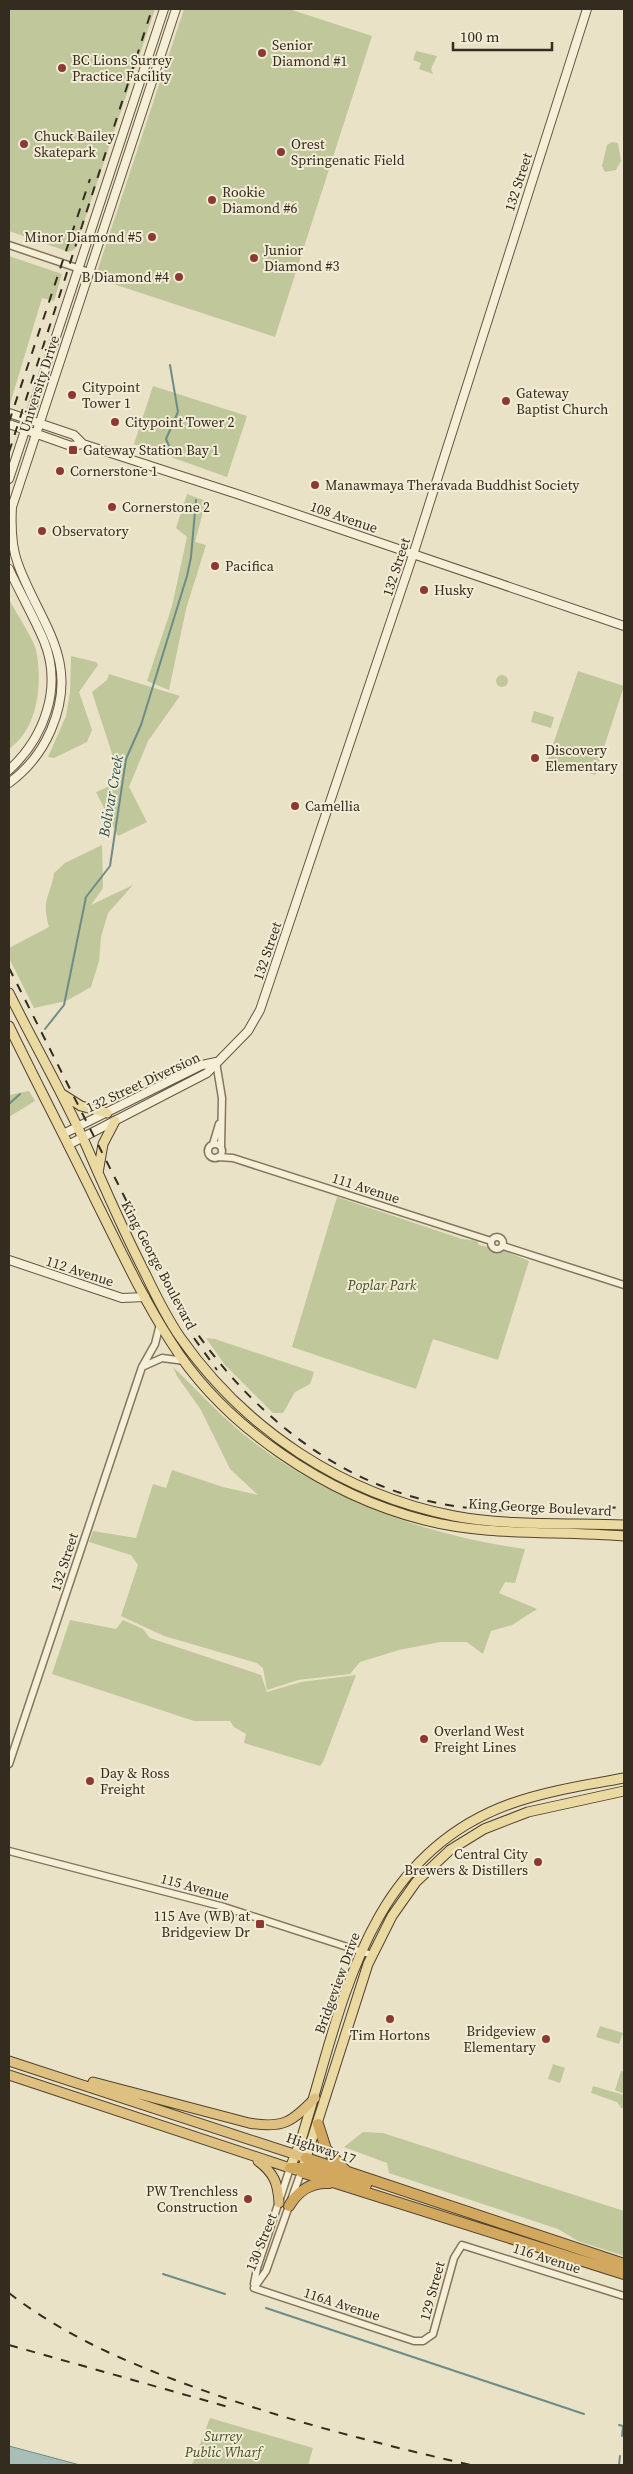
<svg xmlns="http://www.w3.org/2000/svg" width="633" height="2474" viewBox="0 0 633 2474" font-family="'Source Serif 4',serif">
	<rect width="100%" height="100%" fill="#eae2c6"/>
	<path fill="#bfc79b" d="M9,9H155L75,249L69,252L9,231Z
		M184,9H289L372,36L275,337L95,278Z
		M416,51L437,56L431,69L433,74L419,69L421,63L413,60Z
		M612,142L618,143L621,161L616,170L605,172L602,166L607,145Z
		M9,256L62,274L54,301L42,298L10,404Z
		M153,386L247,416L227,477L134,444Z
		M187,494L206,501L195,542L206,545L186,609L169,690L147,681L172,606L187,537L176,528Z
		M9,599C16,613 32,636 36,650C43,683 38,729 9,749Z
		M71,656L96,662L98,665L79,692L92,730L87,742L54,758L48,757L66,716L70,692Z
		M578,671L624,686L595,775L548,759Z
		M109,674L180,696L148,741L129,787L147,822L118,836L96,792L117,783L119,776L129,779L119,775L92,692L107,680Z
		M496 681a6 6 0 1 1 12 0a6 6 0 1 1-12 0Z
		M534,711L554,717L551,728L531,722Z
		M102,845L103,888L91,905L133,885L108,913L101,937L99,961L91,987L66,1001L34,1008L9,958V948L49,927C41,899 50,898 54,873L65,863Z
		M29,1091L35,1101L9,1117V1095Z
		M337,1197L462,1239L477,1241L479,1245L505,1251L529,1261L498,1360L433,1339L416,1389L292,1347Z
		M206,1338L215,1339L314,1372L310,1384L295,1392L283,1413H273L225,1365Z
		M173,1367C196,1389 218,1413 242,1433C322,1498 424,1535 525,1549L515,1583L505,1582L499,1593L537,1609L512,1625L491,1631L483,1654L467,1642H440L399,1650L360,1662L350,1674L298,1680L267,1690L263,1668L257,1663L164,1636L121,1616L138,1565L131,1555L89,1542L93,1531L136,1538L153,1484L166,1488L172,1470L223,1487L258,1495L230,1469L201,1410L177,1376Z
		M70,1620L116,1629L123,1620L143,1629L150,1638L261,1675L267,1692L301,1682L356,1675L323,1762L320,1766L244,1743L246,1734L234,1727L230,1721H194L52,1674Z
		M600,2026L623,2033L619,2044L596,2037Z
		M553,2064L565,2068L560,2083L548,2079Z
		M621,2071L624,2072V2094L615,2090Z
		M593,2086L624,2095V2108H621L617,2102L591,2093Z
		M363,2132L383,2133L624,2211V2256L578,2241L558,2229L389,2173L387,2163L344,2147Z
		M210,2418L313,2448L308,2465H192Z"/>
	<path fill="#a7beb9" stroke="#6e8c87" d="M9,2446L80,2465H9Z"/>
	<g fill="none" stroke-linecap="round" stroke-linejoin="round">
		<path stroke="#6e8c87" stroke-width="2" d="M170,365L178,412L166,439L173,455
			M45,1029L64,1005L86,897L110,866L126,759L141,725L187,576L191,557L196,500
			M9,1104L20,1094
			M163,2274L225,2294
			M266,2308L584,2414
			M619,2425L623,2426L622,2436
			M619,2465L620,2456"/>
		<g stroke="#84755d" stroke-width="9">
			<path id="tertiary" d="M9,245L89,272
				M216,1062L222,1098L221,1147
				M213,1144L219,1124
				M208 1151a7 7 0 1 1 14 0a7 7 0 1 1-14 0Z
				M218,1157L233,1158L491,1241
				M491 1243a6 6 0 1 1 12 0a6 6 0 1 1-12 0Z
				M503,1246L624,1285
				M142,1367L162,1358L185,1361
				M9,1764L142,1367L155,1344L160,1324
				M9,1851L224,1907L372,1955
				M254,2284L257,2268L290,2168
				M254,2288L414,2341H423L433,2334L454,2258L462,2245L624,2296
				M254,2288L266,2271L301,2172"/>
		</g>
		<g stroke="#665640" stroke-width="10">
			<path id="secondary" d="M9,413L74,435L83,444
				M9,424L71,446L83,444L240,495L624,626
				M9,479L164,9
				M9,569C20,593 34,617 44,641C63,688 44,738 9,770
				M9,783C28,769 42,751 51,730C81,660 40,624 18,564C11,546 11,525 12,507L176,9
				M63,1134L202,1065L216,1062
				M68,1145L207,1073L248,1031L260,1010L413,555L587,9
				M9,1260L122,1298L145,1297"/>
		</g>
		<g stroke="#524331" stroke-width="11">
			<path id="primary" d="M9,993C34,1044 63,1093 86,1145C105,1189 124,1232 146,1275C156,1296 167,1318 180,1337C246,1431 343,1494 454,1516C506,1526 571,1523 624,1525
				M9,1026C37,1084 67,1141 95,1199C119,1247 142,1297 171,1342C225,1428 327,1495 424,1520C489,1537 557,1530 624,1536
				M62,1094L81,1106L107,1113
				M98,1173L103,1144L115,1121
				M304,2164L368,1964L392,1916L416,1882L450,1850L484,1829L528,1812L624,1791
				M290,2168L300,2143C342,2011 361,1858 510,1804C546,1791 586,1785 624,1778"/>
		</g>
		<g stroke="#524331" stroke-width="11">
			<path id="trunk" d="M9,2061L306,2158
				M9,2075L296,2170
				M93,2082L249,2123C283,2129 292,2122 315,2098
				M258,2161C274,2173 278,2183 279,2203"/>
		</g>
		<g stroke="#524331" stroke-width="12">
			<path id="motorway" d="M318,2124L326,2149L346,2171
				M306,2158L624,2264
				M290,2168H310L366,2185
				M301,2172L624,2274
				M289,2206C298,2191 310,2182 329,2183"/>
		</g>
		<use href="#tertiary" stroke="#f6efd8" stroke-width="6"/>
		<use href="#secondary" stroke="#f6efd8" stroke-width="8"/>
		<use href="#primary" stroke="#ead9a1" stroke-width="9"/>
		<use href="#trunk" stroke="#dec080" stroke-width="9"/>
		<use href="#motorway" stroke="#d2a85e" stroke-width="10"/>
		<path stroke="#352c20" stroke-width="2" stroke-dasharray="9 9" stroke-linecap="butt" d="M9,422L90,179
			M9,452L152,9
			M9,968C45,1039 81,1111 117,1182C141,1229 163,1283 192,1326C253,1415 340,1486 448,1505C507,1515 566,1510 624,1507
			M194,1338L217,1370
			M9,2293C62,2334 121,2360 183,2383C277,2418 374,2443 471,2465
			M9,2345L232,2408"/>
	</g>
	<g fill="#8d3933" stroke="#f2ecd5" stroke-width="2">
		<circle cx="262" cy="53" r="5"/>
		<circle cx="62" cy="68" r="5"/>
		<circle cx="24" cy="144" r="5"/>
		<circle cx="281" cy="152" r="5"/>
		<circle cx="212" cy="200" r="5"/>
		<circle cx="152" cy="237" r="5"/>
		<circle cx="254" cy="258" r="5"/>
		<circle cx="179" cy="277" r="5"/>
		<circle cx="72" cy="395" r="5"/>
		<circle cx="506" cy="401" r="5"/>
		<circle cx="115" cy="422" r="5"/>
		<rect x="68" y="445" width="10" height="10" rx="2.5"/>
		<circle cx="60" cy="471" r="5"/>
		<circle cx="315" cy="485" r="5"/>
		<circle cx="112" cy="507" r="5"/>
		<circle cx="42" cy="531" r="5"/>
		<circle cx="215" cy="566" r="5"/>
		<circle cx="424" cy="590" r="5"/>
		<circle cx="535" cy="758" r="5"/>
		<circle cx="295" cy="806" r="5"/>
		<circle cx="424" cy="1739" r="5"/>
		<circle cx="90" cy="1781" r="5"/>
		<circle cx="538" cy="1862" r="5"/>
		<rect x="255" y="1919" width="10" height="10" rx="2.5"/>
		<circle cx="390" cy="2019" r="5"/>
		<circle cx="546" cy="2039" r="5"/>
		<circle cx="248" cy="2199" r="5"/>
	</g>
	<g text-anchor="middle" stroke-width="4" stroke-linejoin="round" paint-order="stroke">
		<g font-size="14" fill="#352c20" stroke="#f2ecd5" text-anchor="start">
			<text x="272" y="50">Senior<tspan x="272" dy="16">Diamond #1</tspan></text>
			<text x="72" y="65">BC Lions Surrey<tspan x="72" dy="16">Practice Facility</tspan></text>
			<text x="34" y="141">Chuck Bailey<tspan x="34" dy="16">Skatepark</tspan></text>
			<text x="291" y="149">Orest<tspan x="291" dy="16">Springenatic Field</tspan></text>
			<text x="222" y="197">Rookie<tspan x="222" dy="16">Diamond #6</tspan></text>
			<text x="142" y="242" text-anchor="end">Minor Diamond #5</text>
			<text x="264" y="255">Junior<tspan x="264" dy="16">Diamond #3</tspan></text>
			<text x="169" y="282" text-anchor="end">B Diamond #4</text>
			<text x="82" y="392">Citypoint<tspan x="82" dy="16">Tower 1</tspan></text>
			<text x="516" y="398">Gateway<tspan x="516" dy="16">Baptist Church</tspan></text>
			<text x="125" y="427">Citypoint Tower 2</text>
			<text x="83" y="455">Gateway Station Bay 1</text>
			<text x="70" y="476">Cornerstone 1</text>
			<text x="325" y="490">Manawmaya Theravada Buddhist Society</text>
			<text x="122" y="512">Cornerstone 2</text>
			<text x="52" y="536">Observatory</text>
			<text x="225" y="571">Pacifica</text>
			<text x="434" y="595">Husky</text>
			<text x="545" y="755">Discovery<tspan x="545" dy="16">Elementary</tspan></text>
			<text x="305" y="811">Camellia</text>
			<text x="434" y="1736">Overland West<tspan x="434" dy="16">Freight Lines</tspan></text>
			<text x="100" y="1778">Day &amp; Ross<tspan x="100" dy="16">Freight</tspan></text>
			<text x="528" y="1859" text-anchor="end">Central City<tspan x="528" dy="16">Brewers &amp; Distillers</tspan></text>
			<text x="250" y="1921" text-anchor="end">115 Ave (WB) at<tspan x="250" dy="16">Bridgeview Dr</tspan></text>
			<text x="536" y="2036" text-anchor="end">Bridgeview<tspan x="536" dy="16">Elementary</tspan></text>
			<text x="390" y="2040" text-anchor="middle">Tim Hortons</text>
			<text x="238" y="2196" text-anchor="end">PW Trenchless<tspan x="238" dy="16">Construction</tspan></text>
		</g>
		<g font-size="14" fill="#352c20" stroke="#f2ecd5">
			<text transform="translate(518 182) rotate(-72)" y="5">132 Street</text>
			<text transform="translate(39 384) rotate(-72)" y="5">University Drive</text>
			<text transform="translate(344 517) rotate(19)" y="5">108 Avenue</text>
			<text transform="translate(396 567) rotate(-72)" y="5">132 Street</text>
			<text transform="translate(267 951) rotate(-71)" y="5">132 Street</text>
			<text transform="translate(143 1082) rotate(-25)" y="5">132 Street Diversion</text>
			<text transform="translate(366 1188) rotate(18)" y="5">111 Avenue</text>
			<text transform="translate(159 1265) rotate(62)" y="5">King George Boulevard</text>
			<text transform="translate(80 1271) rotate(18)" y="5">112 Avenue</text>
			<text transform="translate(540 1507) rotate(3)" y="5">King George Boulevard</text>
			<text transform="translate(64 1562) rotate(-72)" y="5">132 Street</text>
			<text transform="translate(195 1887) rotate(15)" y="5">115 Avenue</text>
			<text transform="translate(337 1983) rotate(-70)" y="5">Bridgeview Drive</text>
			<text transform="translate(321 2148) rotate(18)" y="5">Highway 17</text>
			<text transform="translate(261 2242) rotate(-68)" y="5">130 Street</text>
			<text transform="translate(547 2258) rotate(18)" y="5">116 Avenue</text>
			<text transform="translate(432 2291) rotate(-75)" y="5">129 Street</text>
			<text transform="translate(342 2304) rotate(18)" y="5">116A Avenue</text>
		</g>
		<g font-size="14" font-style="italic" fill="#435028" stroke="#f2ecd5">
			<text x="382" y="1290">Poplar Park</text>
			<text x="223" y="2441">Surrey<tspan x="223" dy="16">Public Wharf</tspan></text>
		</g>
		<g font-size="15" font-style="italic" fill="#305354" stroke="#f2ecd5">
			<text transform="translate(111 796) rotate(-80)" y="5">Bolivar Creek</text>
		</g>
	</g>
	<rect width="633" height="2474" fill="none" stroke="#352c20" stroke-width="20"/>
	<path d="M453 42v8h99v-8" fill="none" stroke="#352c20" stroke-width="2.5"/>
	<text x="460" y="42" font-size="15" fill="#352c20" stroke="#f2ecd5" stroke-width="4" paint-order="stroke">100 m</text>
</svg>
